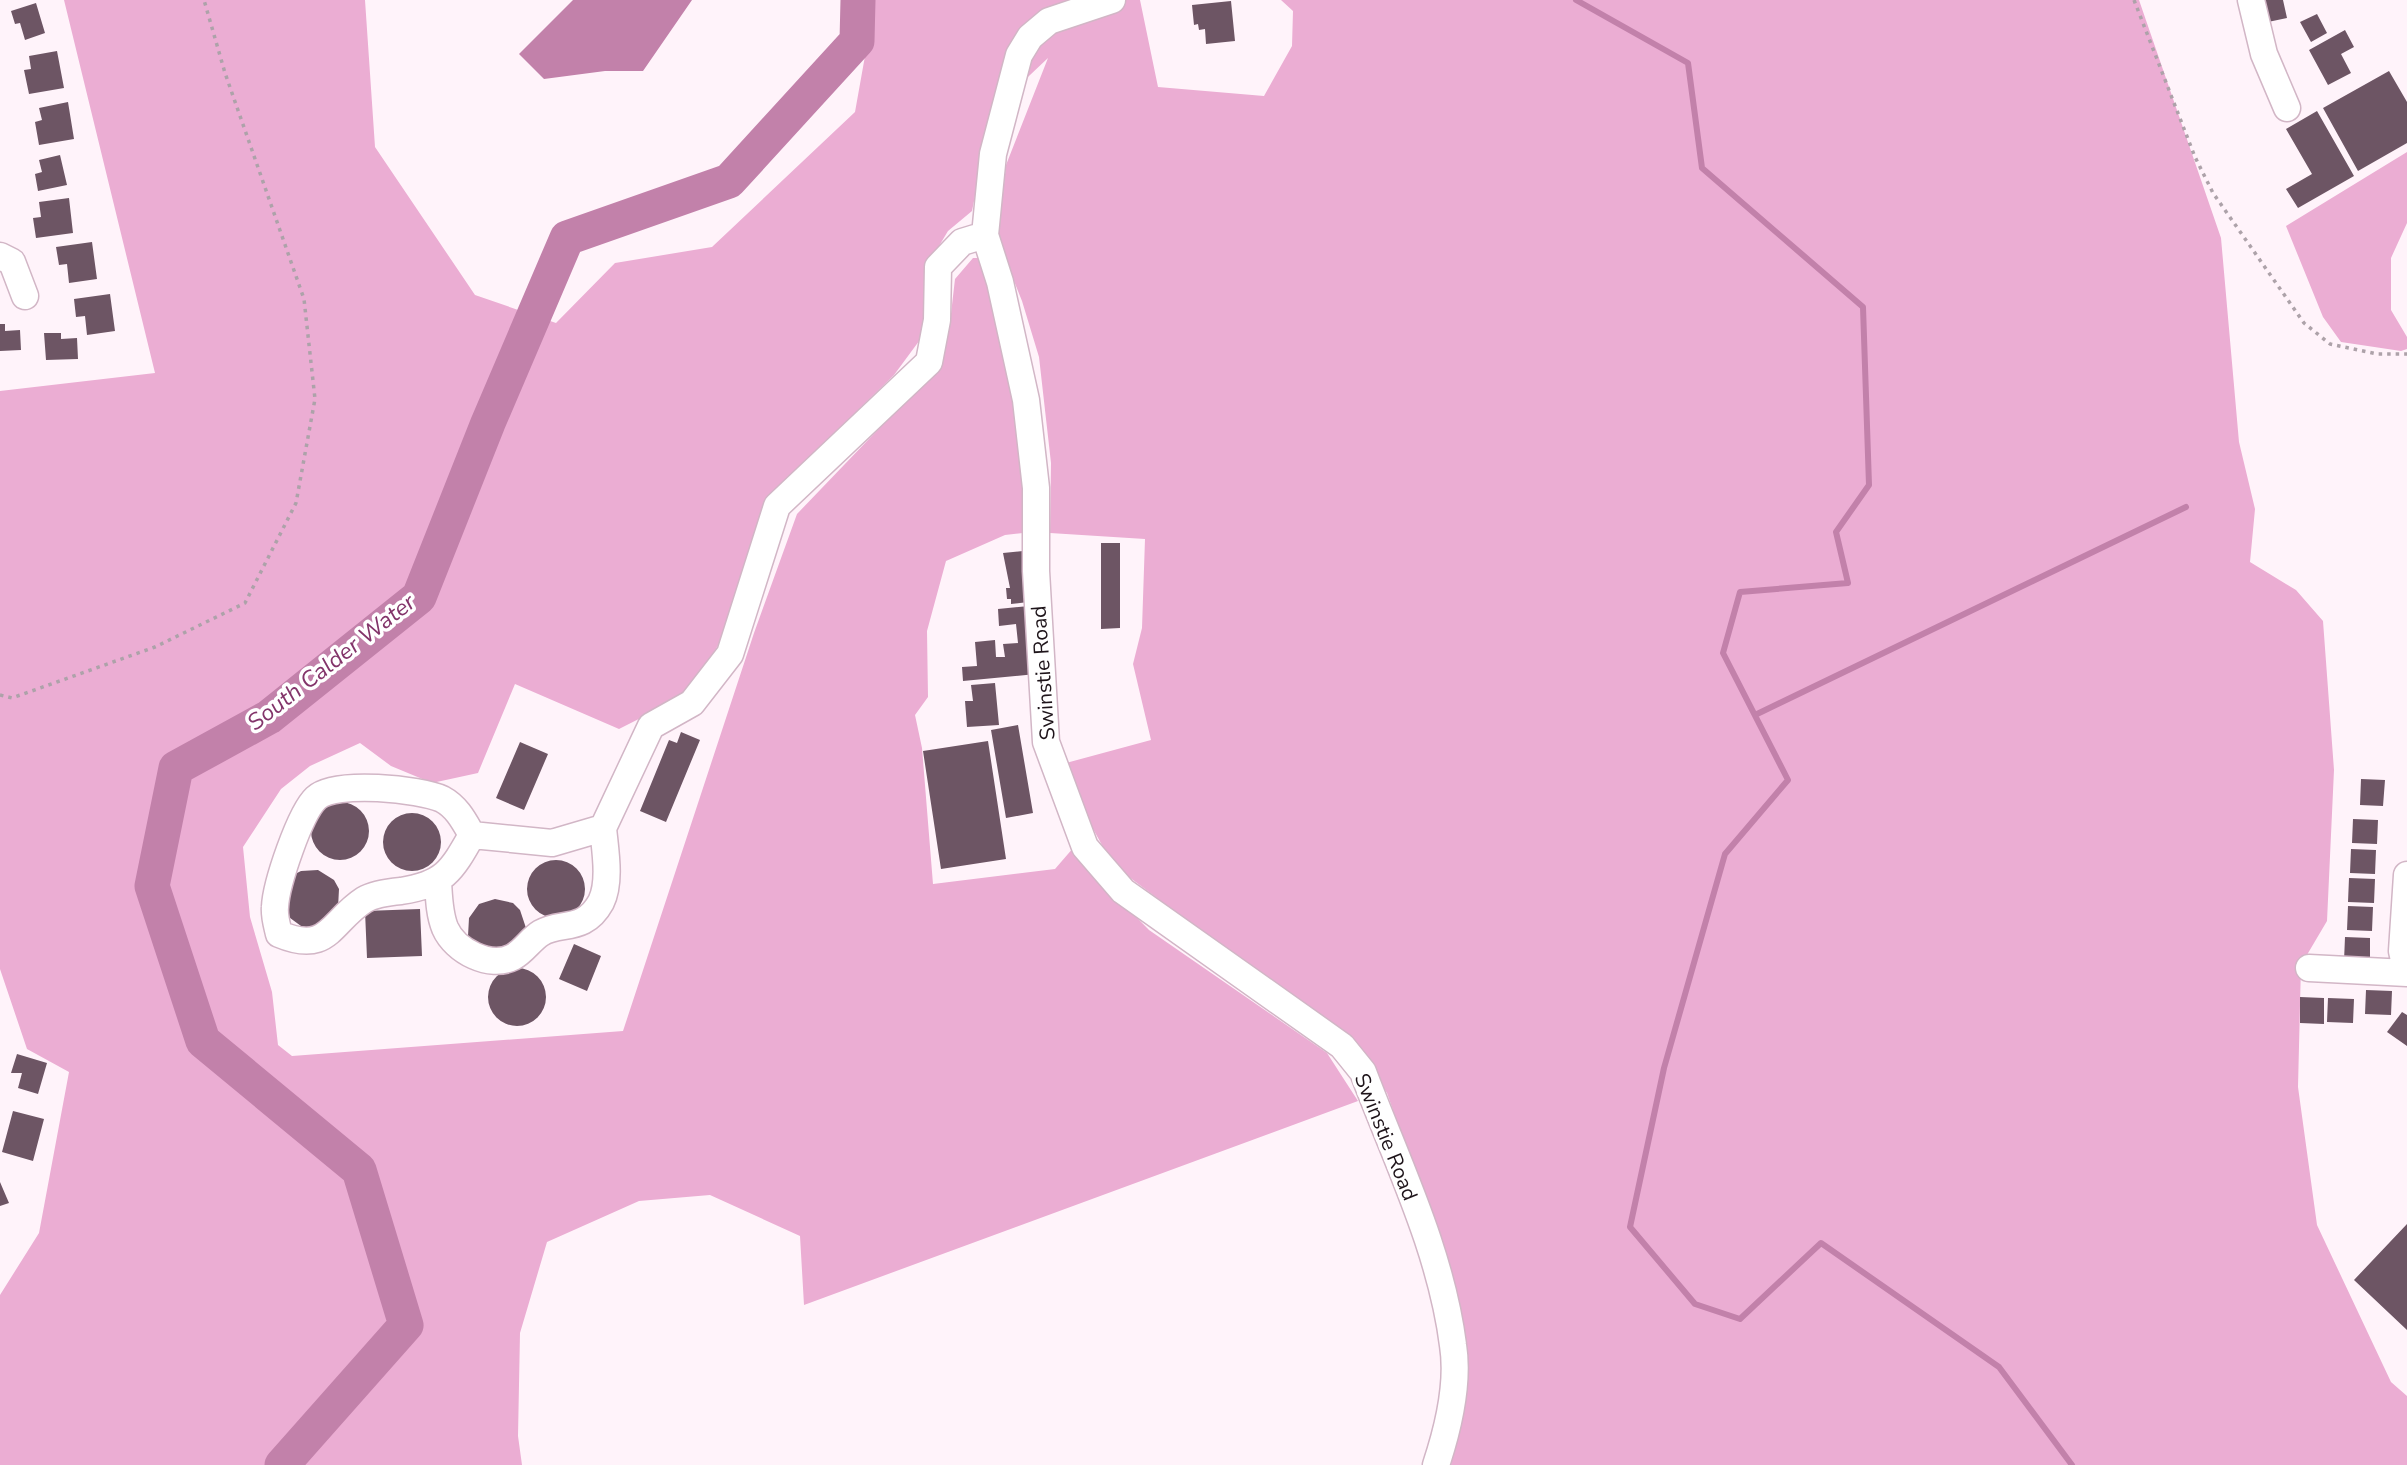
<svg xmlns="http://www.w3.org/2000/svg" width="2407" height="1465" viewBox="0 0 2407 1465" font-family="'Nunito Sans',sans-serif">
	<rect width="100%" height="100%" fill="#fff3fa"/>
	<path fill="#ebadd3" d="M64,0H365L375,147L475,295L556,323L615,263L712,247L855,112L875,0H1140L1158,87L1264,96L1292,46L1293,11L1281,0H2139L2221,238L2239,442L2255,509L2250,562L2296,590L2323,621L2334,770L2327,921L2301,965L2298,1087L2317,1225L2391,1382L2407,1396V1465H1451L1466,1362L1456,1290L1387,1093L1355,1046L1113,865L1092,827L1066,763L1151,740L1133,664L1142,628L1145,539L1050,533L1051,463L1039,357L1022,301L998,241L1006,165L1048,58L992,111L972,211L948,231L927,266L925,333L894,375L769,497L730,625L690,693L619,729L515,684L478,773L432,783L391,766L360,743L310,766L281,789L243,847L250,917L272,992L278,1045L292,1056L623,1031L754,633L797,514L937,368L949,331L955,279L973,258H984L1021,438L1023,533L1005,535L946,561L927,631L928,697L915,715L922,748L933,884L1055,869L1074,847L1088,868L1149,930L1327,1053L1358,1101L804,1305L800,1236L710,1195L639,1201L547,1242L520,1333L518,1436L522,1465H0V1295L39,1233L69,1072L27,1049L0,969V391L155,373Z
		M2407,152V223L2391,258V310L2407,337V349L2401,351L2341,342L2323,317L2286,226Z"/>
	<path fill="#c281aa" d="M573,0H692L643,71H605L544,79L519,54Z"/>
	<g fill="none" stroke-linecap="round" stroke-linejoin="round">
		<path stroke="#c281aa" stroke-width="6" d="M1576,0L1688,63L1702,168L1863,307L1869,485L1836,532L1848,583L1740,592L1723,653L1788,780L1725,854L1664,1068L1630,1227L1695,1304L1740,1319L1821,1243L1999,1367L2072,1465
			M1755,715L2186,507"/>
		<path stroke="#c281aa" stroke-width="35" d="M282,1465L406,1325L359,1170L203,1041L152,886L176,768L269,717L419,597L488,423L567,238L729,181L857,41L858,0"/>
	</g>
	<path fill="#6d5564" d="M2260,0H2283L2287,18L2268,22Z
		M1231,1L1235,41L1206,44L1205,29L1199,30L1198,24L1194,25L1192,5Z
		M36,3L45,33L25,40L20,23L15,24L11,11Z
		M2317,14L2327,33L2311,42L2300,22Z
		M2345,30L2354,47L2341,54L2351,73L2328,85L2309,50Z
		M57,51L64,88L29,94L24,70L31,69L29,56Z
		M2389,71L2407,102V143L2358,171L2323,108Z
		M68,102L74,139L39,145L35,122L42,120L39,108Z
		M2317,111L2354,176L2298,208L2286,189L2312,174L2286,129Z
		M60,155L67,185L38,191L35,174L42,172L39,160Z
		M69,198L73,233L36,238L33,218L41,217L39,202Z
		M92,242L97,279L69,283L67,264L59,265L56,247Z
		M110,294L115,331L87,335L85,316L76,317L74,299Z
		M0,324H5V331L20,330L21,350L0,351Z
		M44,333H61V339L77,338L78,359L46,360Z
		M1101,543H1120V628L1101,629Z
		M1023,551L1028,602L1011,604V599H1007L1006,588H1010L1003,553Z
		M1029,606L1036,674L963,681L962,667L977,666L975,642L995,640L996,657H1005L1003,644L1018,643L1016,624L999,626L998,609Z
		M995,683L999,725L967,727L965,701H973L971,685Z
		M1018,725L1033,813L1006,818L991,730Z
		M681,732L700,740L666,822L640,811L669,740L677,743Z
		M988,741L1006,859L941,869L923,751Z
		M520,742L548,754L524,810L496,798Z
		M2361,779L2385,780L2383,806L2360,805Z
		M311 831a29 29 0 1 1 58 0a29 29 0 1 1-58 0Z
		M383 842a29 29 0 1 1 58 0a29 29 0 1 1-58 0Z
		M2353,819L2378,820L2377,844L2352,843Z
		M2351,849L2376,850L2375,874L2350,873Z
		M527 889a29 29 0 1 1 58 0a29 29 0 1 1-58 0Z
		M318,870L334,880L339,889L338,908L327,923L310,928L301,926L286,915L293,875L301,871Z
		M2349,878L2375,879L2374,903L2348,902Z
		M495,899L513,903L520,910L526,928L524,938L519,946L478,951L468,936L469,918L479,904Z
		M2348,906L2373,907L2372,931L2347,930Z
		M420,909L422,956L367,958L365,911Z
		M2345,937L2370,938V962L2344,961Z
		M574,944L601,956L587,991L559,979Z
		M488 997a29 29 0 1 1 58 0a29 29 0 1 1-58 0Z
		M2366,990L2392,991L2391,1015L2365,1014Z
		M2300,997L2324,998V1024L2300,1023Z
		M2328,998L2354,999L2353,1023L2327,1022Z
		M2402,1012L2407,1015V1046L2387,1032Z
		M17,1054L47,1063L38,1094L18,1088L22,1073H11Z
		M13,1111L44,1119L33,1161L2,1152Z
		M0,1182L9,1203L0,1206Z
		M2407,1224V1330L2354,1280Z"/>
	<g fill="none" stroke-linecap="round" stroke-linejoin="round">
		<g stroke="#d2b6c6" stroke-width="29">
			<path id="minor" d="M1112,0L1049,21L1030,37L1019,55L993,154L985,235L1000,282L1026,400L1036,488V571L1046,742L1085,847L1123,891L1342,1046L1363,1072C1396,1160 1441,1250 1453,1345C1459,1383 1448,1429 1436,1465
				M2251,0L2264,54L2287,108
				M0,256L12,262L25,296
				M472,835C451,872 444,884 401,891C390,892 374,894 364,900C330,922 329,955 279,934C277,925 274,916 275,907C276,884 300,813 316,798C335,780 420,789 442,799C457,807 464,821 472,835L552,843L603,828L651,726L692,703L730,654L777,506L929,362L937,320L938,267L962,242L985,235
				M2407,875L2402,951L2407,973
				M438,881C439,897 439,913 445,928C455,951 490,969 513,957C524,951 531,939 541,933C561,921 584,933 601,902C611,882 605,849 603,828
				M2309,968L2407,973"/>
		</g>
		<path stroke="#ada2a9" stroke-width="3.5" stroke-dasharray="3.5 5" stroke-linecap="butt" d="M2134,0L2195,157L2213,193L2304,323L2330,344L2377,354H2407
			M0,695L12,698L155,647L245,603L296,503L315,399L304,299L225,73L204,0"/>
		<use href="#minor" stroke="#fff" stroke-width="26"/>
	</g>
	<g text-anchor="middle" stroke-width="7" stroke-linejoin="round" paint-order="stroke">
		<g font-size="21" fill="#1e141a" stroke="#fff">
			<text transform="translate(1043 673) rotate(-94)" y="7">Swinstie Road</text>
			<text transform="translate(1386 1137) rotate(68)" y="7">Swinstie Road</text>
		</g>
		<g font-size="23" font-style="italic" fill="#83346a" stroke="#fff">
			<text transform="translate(331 662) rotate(-38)" y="8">South Calder Water</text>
		</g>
	</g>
</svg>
